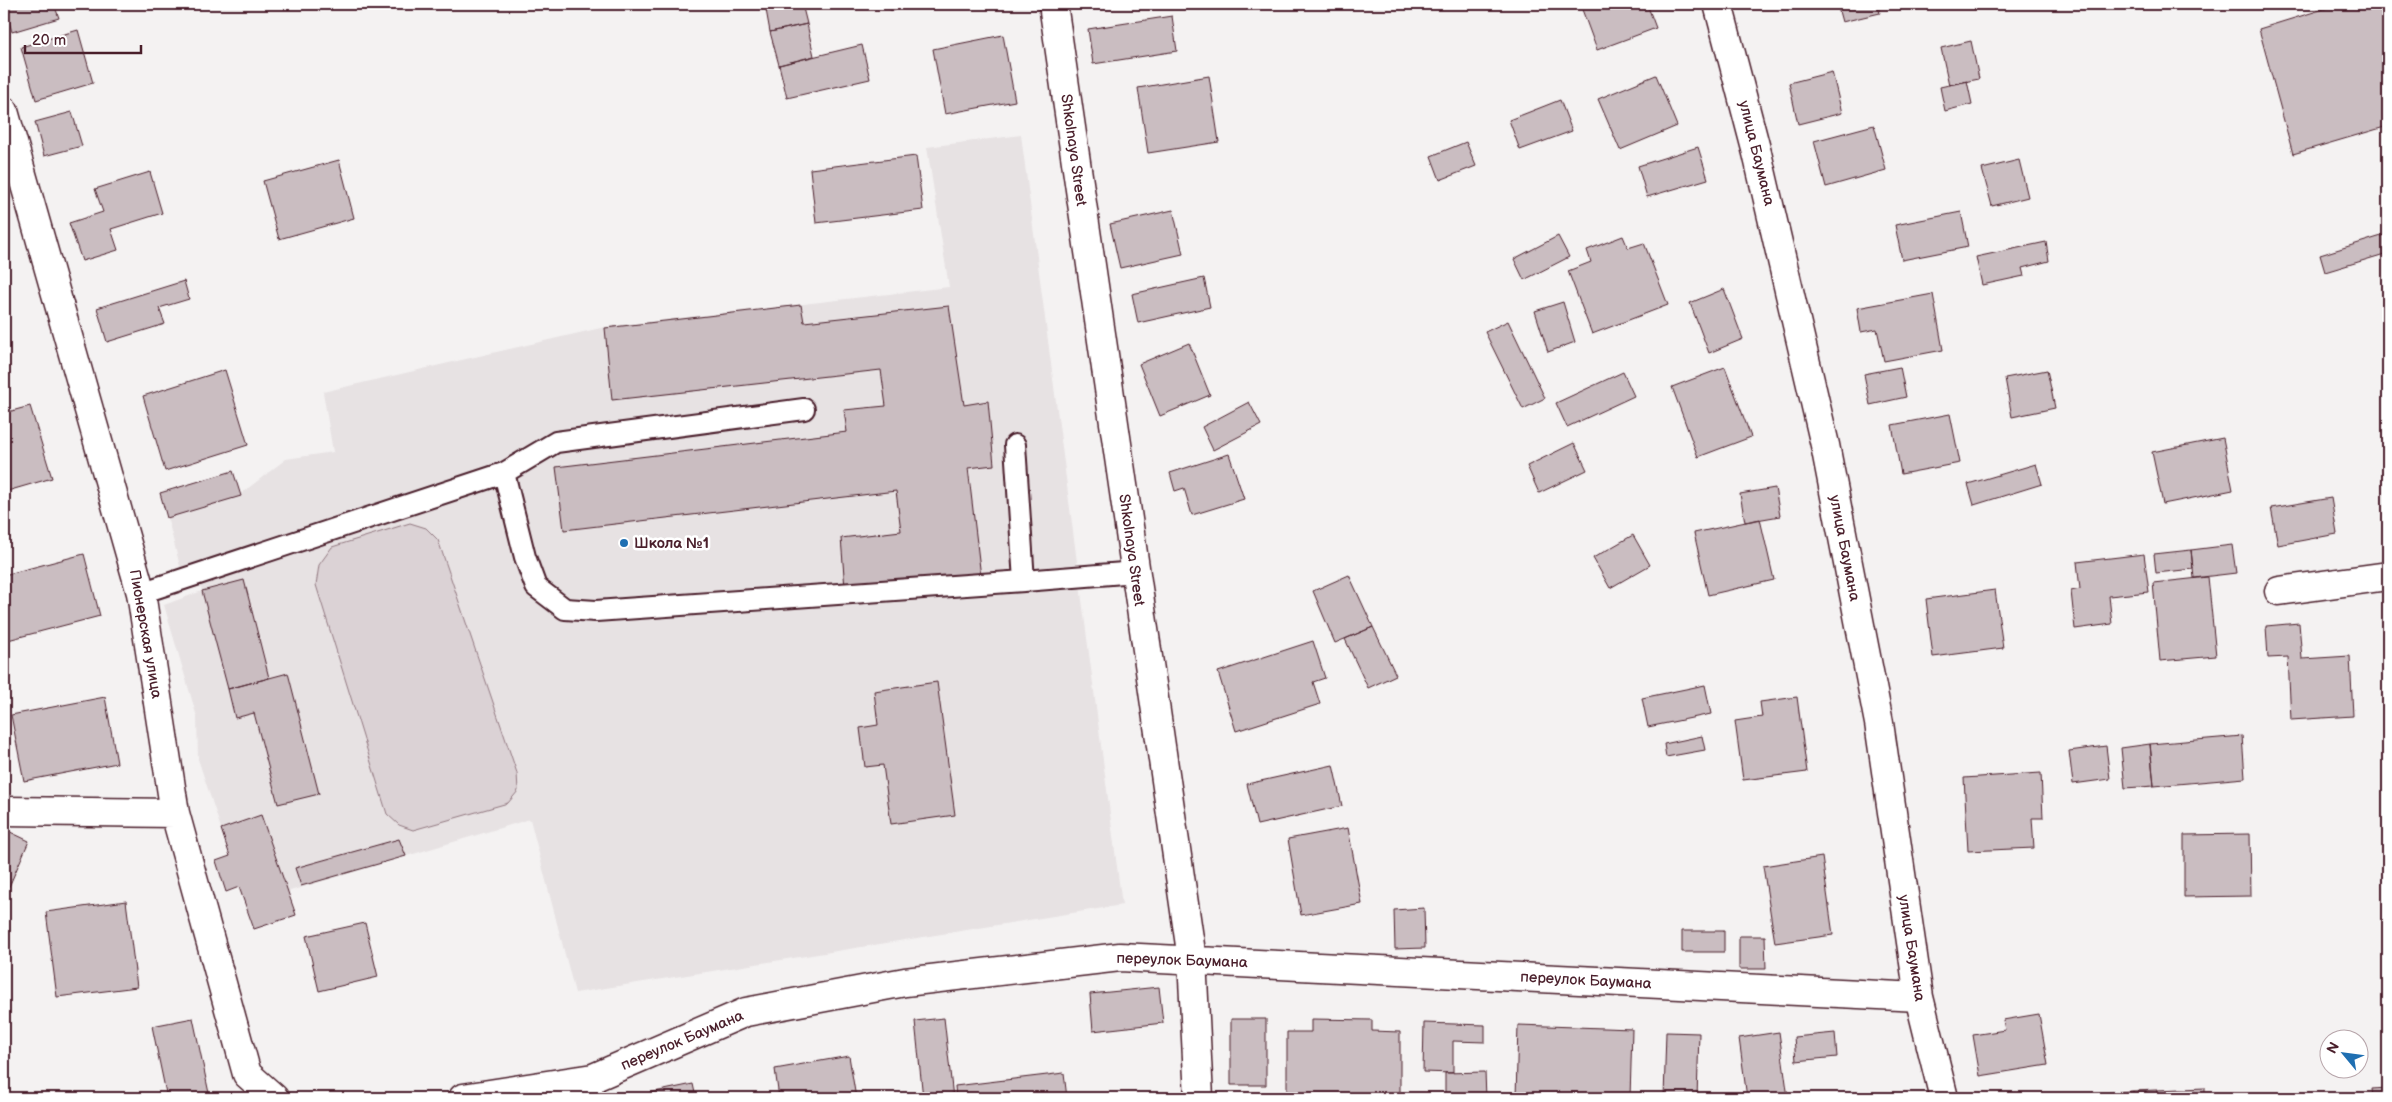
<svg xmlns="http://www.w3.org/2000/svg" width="2392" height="1102" viewBox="0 0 2392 1102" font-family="'Balsamiq Sans',sans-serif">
	<rect width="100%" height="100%" fill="#f4f2f2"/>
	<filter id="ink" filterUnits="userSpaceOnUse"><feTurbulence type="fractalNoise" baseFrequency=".02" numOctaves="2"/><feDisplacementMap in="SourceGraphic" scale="10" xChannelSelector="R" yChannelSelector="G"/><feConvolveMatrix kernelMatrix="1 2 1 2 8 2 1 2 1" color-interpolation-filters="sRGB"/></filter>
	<g filter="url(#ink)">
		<path fill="#e7e2e3" d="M1021,135L1122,905L575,993L530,819L246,904L198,759L197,717L164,605L202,591L197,571L182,574L167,516L238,496L286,459L333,452L323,392L605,327L949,287L927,147Z"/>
		<path fill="#dbd2d5" stroke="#927880" d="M410,523L426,528L438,540L517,773L518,791L508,803L413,830L399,825L387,814L316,585L319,565L332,547Z"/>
		<path fill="#cabdc1" stroke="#4a1f2b" d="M4,4H54L59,18L12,32Z
			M765,4H802L807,24L770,32Z
			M889,4H913L914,8L890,10Z
			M1580,4H1647L1656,28L1597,50Z
			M1837,4H1877L1880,13L1842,22Z
			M2340,4H2388V126L2293,154L2259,29Z
			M1172,16L1177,51L1093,64L1088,29Z
			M807,24L814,56L779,65L770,32Z
			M78,30L93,83L36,100L21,47Z
			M1003,35L1015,101L945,114L933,49Z
			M1971,41L1979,79L1949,85L1941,48Z
			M862,45L870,79L787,98L779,65Z
			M1832,72L1842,113L1798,124L1789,83Z
			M1656,75L1677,126L1620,150L1598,99Z
			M1209,76L1219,142L1148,153L1138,88Z
			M1967,81L1972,104L1945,111L1940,87Z
			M1560,100L1572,131L1520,150L1509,120Z
			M72,112L82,146L44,156L35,122Z
			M1874,125L1886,170L1826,187L1814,141Z
			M1466,142L1476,166L1440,180L1431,156Z
			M1698,147L1708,179L1647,197L1638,166Z
			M916,156L923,210L816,223L810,169Z
			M339,160L354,218L279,239L263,181Z
			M2019,160L2028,197L1992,206L1982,169Z
			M150,172L162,213L111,229L118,250L82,261L69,223L103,212L95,189Z
			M1173,210L1183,254L1120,268L1110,224Z
			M1961,212L1968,247L1902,260L1895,225Z
			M2388,234V253L2325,272L2320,255Z
			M1558,236L1569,257L1524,280L1514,259Z
			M1623,236L1628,248L1644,243L1668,305L1592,334L1568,271L1591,262L1587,250Z
			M2046,242L2049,261L2022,268L2024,276L1982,285L1976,257Z
			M1204,278L1210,307L1138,323L1132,294Z
			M184,281L189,299L159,308L165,324L107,342L97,308Z
			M1724,289L1743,339L1709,353L1690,303Z
			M1933,294L1943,350L1884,361L1877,329L1861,332L1857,308Z
			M1563,302L1575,342L1548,352L1535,311Z
			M801,305L804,322L949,306L964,405L988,401L994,465L968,468L981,577L845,588L841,538L901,531L896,491L564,530L556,467L847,432L844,410L886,406L881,370L612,400L605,328Z
			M1508,321L1545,398L1523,409L1485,332Z
			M1189,343L1210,395L1160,416L1139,364Z
			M1725,367L1751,437L1698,457L1672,387Z
			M1900,367L1906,397L1870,405L1864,374Z
			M225,370L248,445L165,471L143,396Z
			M2047,370L2055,408L2012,417L2005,378Z
			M1623,372L1634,396L1567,427L1556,403Z
			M4,398L8,412L30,406L52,478L4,492Z
			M1249,402L1261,425L1213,450L1202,427Z
			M1950,414L1960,463L1901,474L1892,425Z
			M2223,438L2233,490L2163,504L2152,452Z
			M1574,443L1587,470L1539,493L1527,466Z
			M1229,454L1244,499L1192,515L1184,488L1175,491L1170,473Z
			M2036,464L2042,484L1974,505L1968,484Z
			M233,471L241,496L167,518L160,493Z
			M1775,488L1780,516L1745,522L1740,494Z
			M2331,498L2337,534L2278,545L2271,508Z
			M1760,519L1774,580L1708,595L1694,533Z
			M1633,535L1650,565L1610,588L1593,558Z
			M2232,545L2236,573L2194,578L2191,550Z
			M2191,550L2193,569L2156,573L2154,554Z
			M84,554L100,616L4,641V575Z
			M2144,554L2149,592L2109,596L2112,624L2075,629L2071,591L2080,589L2077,562Z
			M1349,575L1373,627L1335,643L1313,591Z
			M2208,577L2216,656L2160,661L2153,583Z
			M244,580L269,678L228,689L202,591Z
			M1995,590L2003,648L1933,657L1926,599Z
			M2299,623L2302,659L2350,656L2353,716L2291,720L2288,657L2268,658L2266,626Z
			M1373,627L1396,675L1368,688L1345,639Z
			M1313,641L1325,678L1313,682L1320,704L1236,731L1218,672Z
			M288,673L319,794L278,804L254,713L235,718L228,689Z
			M937,682L955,815L891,824L883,765L865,767L860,728L878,725L874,691Z
			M1705,685L1711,714L1648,727L1642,698Z
			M105,697L117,763L24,781L11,715Z
			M1797,697L1807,772L1743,780L1735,721L1762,717L1760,702Z
			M1702,736L1705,750L1666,757L1664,744Z
			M2242,736L2245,778L2154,786L2150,744Z
			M2150,744L2154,786L2125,788L2121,748Z
			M2106,746L2110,779L2073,784L2069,751Z
			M1333,765L1342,806L1257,825L1247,784Z
			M2041,773L2043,818H2032L2034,848L1968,851L1964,778Z
			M261,815L296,915L254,929L239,887L226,892L216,861L230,856L221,829Z
			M1348,828L1362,904L1301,915L1288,839Z
			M4,829L29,841L4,898Z
			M2250,834L2251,896L2184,897V835Z
			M399,839L406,856L301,886L295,868Z
			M1822,857L1833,935L1775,943L1763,866Z
			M126,901L137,987L57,997L46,912Z
			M1424,908L1425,948L1395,949L1394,910Z
			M365,923L378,977L319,991L306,936Z
			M1682,931H1724V952H1682Z
			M1739,936H1765L1766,969H1739Z
			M1159,987L1163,1023L1093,1031L1090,994Z
			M2039,1014L2048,1065L1980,1076L1973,1035L2005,1030L2003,1020Z
			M193,1018L210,1098H167L152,1026Z
			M944,1018L953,1098H923L915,1021Z
			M1231,1019H1266V1085H1231Z
			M1311,1019L1372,1020V1031L1400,1032V1098H1287V1032H1311Z
			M1424,1023L1485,1025V1042L1453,1041V1073L1423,1072Z
			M1518,1025L1632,1029L1630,1098H1516Z
			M1666,1032L1699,1033L1697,1098H1664Z
			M1779,1032L1788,1098H1747L1739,1038Z
			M1835,1033L1837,1057L1796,1061L1794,1037Z
			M849,1056L856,1098H779L775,1069Z
			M1485,1072L1486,1098H1445V1073Z
			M1064,1073L1067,1098H956L955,1086Z
			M693,1084L696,1098H646L645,1094Z
			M2205,1088V1098H2157V1090Z
			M2388,1088V1098H2373L2372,1089Z
			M2157,1090V1098H2133V1091Z
			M2133,1091V1098H2067V1095Z
			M1863,1093L1864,1098H1826Z"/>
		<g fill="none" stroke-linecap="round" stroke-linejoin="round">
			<g stroke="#4a1f2b" stroke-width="24">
				<path id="lane" d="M504,473L556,442L804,409
					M1024,581L1136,572
					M141,593L504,473L525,557L536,587L565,609L596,611L1024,581L1015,445
					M592,1098L593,1078"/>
			</g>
			<g stroke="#4a1f2b" stroke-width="31">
				<path id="street" d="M1053,4L1192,959L1199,1098
					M1718,4L1757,153L1825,445L1879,723L1919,997L1944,1098
					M4,111L141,593L175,813L247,1074L274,1098
					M2279,591L2388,576
					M4,811L175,813
					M463,1098L593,1078L746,1012L905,982L1120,957L1919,997"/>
			</g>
			<use href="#lane" stroke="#fff" stroke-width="20"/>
			<use href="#street" stroke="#fff" stroke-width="28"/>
		</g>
	</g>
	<circle fill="#1f6fb2" stroke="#fff" stroke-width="2" cx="624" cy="543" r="5"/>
	<g text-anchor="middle" stroke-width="5" stroke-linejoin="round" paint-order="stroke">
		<g font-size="15" fill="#4a1f2b" stroke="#fff">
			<text transform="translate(1074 150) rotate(82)" y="5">Shkolnaya Street</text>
			<text transform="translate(1757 153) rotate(76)" y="5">улица Баумана</text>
			<text transform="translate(1845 548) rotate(79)" y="5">улица Баумана</text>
			<text transform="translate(1132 550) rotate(82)" y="5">Shkolnaya Street</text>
			<text transform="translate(146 634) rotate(80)" y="5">Пионерская улица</text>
			<text transform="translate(1912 948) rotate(81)" y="5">улица Баумана</text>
			<text transform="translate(1182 960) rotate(2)" y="5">переулок Баумана</text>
			<text transform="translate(1586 980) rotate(3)" y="5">переулок Баумана</text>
			<text transform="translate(682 1040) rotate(-23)" y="5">переулок Баумана</text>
		</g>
		<g font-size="15" font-weight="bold" fill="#4a1f2b" stroke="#fff" text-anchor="start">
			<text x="634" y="548">Школа №1</text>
		</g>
	</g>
	<rect width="2392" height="1102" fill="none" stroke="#fff" stroke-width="20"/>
	<rect x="10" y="10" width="2372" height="1082" fill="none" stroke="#4a1f2b" stroke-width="2" filter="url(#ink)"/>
	<g transform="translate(2344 1054) rotate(299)"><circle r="24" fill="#ffffff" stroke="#b7a5aa"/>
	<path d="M0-4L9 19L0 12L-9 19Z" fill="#1f6fb2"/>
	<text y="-8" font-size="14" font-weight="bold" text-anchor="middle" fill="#4a1f2b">N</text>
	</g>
	<path d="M25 45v8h116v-8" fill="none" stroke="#4a1f2b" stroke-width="2.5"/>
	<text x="32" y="45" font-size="15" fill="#4a1f2b" stroke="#ffffff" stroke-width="4" paint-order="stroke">20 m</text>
</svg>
